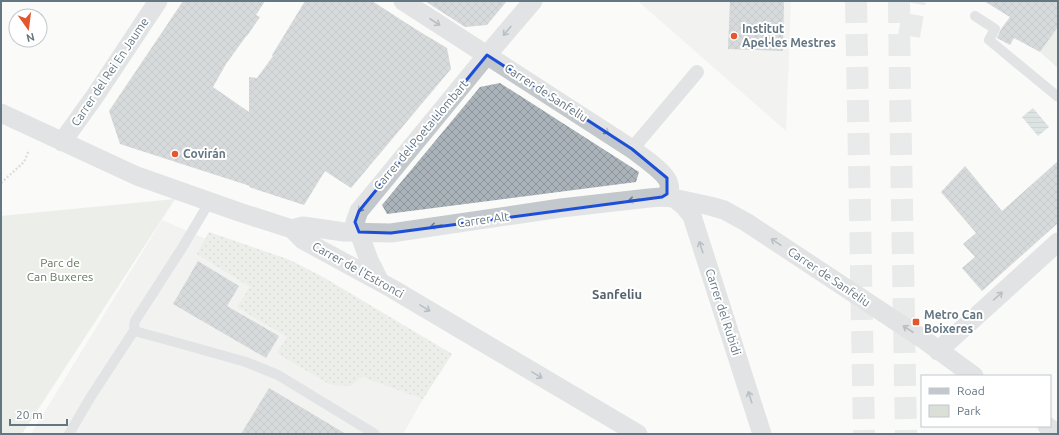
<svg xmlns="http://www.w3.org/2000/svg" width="1059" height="435" viewBox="0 0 1059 435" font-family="Ubuntu,sans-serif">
	<defs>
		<pattern id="grass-dots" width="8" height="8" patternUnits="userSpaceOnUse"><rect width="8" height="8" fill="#dadfd7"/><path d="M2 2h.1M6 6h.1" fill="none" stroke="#b4b9b4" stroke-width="1.8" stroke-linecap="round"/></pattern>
		<pattern id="water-rules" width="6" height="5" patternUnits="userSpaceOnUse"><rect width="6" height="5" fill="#bbc7cb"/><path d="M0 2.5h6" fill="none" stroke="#9ca6aa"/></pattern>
		<pattern id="building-cross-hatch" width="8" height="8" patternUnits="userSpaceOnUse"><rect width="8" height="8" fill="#aab3b9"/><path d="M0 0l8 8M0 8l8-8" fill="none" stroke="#8e969c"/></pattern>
	</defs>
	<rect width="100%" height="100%" fill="#fafaf8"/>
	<path fill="#e8e9e9" d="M638,1H791L786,131Z
		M162,220L206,239L198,254L250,287L238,307L287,337L277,353L351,386L362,377L423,399L403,434H31Z"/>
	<path fill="url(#grass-dots)" d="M209,232L290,260L323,277L452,354L423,399L362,377L351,386L331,385L277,353L287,337L237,307L250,287L197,254Z"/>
	<path fill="#dadfd7" d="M1058,27V68L1040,52Z
		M175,199L22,434H1V216Z"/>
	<path fill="url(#water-rules)" d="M1033,108L1049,127L1038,136L1022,117Z"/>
	<path fill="url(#building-cross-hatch)" d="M183,1H265L256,15L260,17L247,36V35L226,64L213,87L249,112V77L257,78L273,56L272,55L305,1H372L417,30L447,48L451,69L351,188L325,171L304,205L249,187L250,186L120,144L109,111Z
		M425,1H507L487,25L465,27Z
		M730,1H784L783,51L728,49Z
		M984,1H1058V27L1040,52L1014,38L1010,45L997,38L1001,29L1010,17Z
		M500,83L639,172L636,182L387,214L382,205L480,87Z
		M1058,161V223L982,291L962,268L975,257L963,244L976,233L941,192L965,166L1002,211Z
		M198,261L239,286L227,306L279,336L266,358L173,304Z
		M269,388L346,434H241Z"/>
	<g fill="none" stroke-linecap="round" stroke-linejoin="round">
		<path stroke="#d5d9db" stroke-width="22" stroke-dasharray="22 11" stroke-linecap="butt" d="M856,1L864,434
			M899,1L900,92L906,434
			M909,36L915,1"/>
		<path stroke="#bbbfc2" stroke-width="2.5" stroke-dasharray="2 2" stroke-linecap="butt" d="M1,183L24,162L29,150"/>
		<path stroke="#c3c8cc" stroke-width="10" d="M975,16L995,29L989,40L1058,97
			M210,201L182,248L135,321L134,326L135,329L138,332L164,339L246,362L278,375L375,434
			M69,434L90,398L135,329"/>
		<path stroke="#c3c8cc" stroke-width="14" d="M632,149L697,72"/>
		<path stroke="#c3c8cc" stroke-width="19" d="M403,1L632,149C641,156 667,173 669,184C671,190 667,194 662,197
			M1,113L137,176L239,212L292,229L303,240L391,288L638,434
			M62,142L95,96L158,1
			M674,198L684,206L692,216L762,434
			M292,229L303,226L344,232L391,233L561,208L649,198L662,197L673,198L710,206L724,210L746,222L923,339L974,376
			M380,282L369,260L355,222L359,211L487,55L533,1
			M938,351L1058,242
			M1047,426L1058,434"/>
	</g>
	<defs><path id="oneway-shaft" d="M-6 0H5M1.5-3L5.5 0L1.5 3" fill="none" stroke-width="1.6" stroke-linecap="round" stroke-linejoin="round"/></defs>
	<g stroke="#6a7a87">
		<use href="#oneway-shaft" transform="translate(435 22) rotate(33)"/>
		<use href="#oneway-shaft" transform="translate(507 31) rotate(130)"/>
		<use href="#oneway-shaft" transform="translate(604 130) rotate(33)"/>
		<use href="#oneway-shaft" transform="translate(634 200) rotate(173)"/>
		<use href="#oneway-shaft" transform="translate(362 207) rotate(127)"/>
		<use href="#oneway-shaft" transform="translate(436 226) rotate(172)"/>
		<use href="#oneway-shaft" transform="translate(776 242) rotate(-146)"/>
		<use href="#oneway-shaft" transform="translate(701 247) rotate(-108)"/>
		<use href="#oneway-shaft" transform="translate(998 296) rotate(-42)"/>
		<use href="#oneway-shaft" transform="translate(425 308) rotate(31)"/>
		<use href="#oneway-shaft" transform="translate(908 329) rotate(-147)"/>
		<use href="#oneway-shaft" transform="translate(537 375) rotate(31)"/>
		<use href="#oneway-shaft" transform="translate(750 397) rotate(-108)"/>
	</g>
	<path d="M0 0H1059V435H0ZM487,55L632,149L667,178V194L662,197L391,233L359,232L355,222L359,211Z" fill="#fafaf8" fill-opacity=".55" fill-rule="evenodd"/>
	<path fill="none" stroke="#1d4ed8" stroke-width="3" stroke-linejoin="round" d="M487,55L632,149L667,178V194L662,197L391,233L359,232L355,222L359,211Z"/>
	<g fill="#e4572e" stroke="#fff" stroke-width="1.5">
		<circle cx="734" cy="36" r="4"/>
		<circle cx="175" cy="154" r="4"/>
		<rect x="912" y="318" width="8" height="8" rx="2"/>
	</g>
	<g text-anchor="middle" stroke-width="4" stroke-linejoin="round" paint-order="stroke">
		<g font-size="12" font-weight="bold" fill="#657683" stroke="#fff" text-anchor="start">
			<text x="742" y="33">Institut<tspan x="742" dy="14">Apel·les Mestres</tspan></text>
			<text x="183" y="158">Covirán</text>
			<text x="924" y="319">Metro Can<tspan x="924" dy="14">Boixeres</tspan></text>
		</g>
		<g font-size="12" fill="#657683" stroke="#fff">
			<text transform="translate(110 72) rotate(-56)" y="4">Carrer del Rei En Jaume</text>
			<text transform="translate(546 93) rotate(33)" y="4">Carrer de Sanfeliu</text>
			<text transform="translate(421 135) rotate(-50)" y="4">Carrer del Poeta Llombart</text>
			<text transform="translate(483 220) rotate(-8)" y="4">Carrer Alt</text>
			<text transform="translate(358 270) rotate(29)" y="4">Carrer de l'Estronci</text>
			<text transform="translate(829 277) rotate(34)" y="4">Carrer de Sanfeliu</text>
			<text transform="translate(723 312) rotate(72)" y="4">Carrer del Rubidi</text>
		</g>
		<g font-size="12" fill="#687a64" stroke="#fff">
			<text x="60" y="267">Parc de<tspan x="60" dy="14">Can Buxeres</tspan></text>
		</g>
		<g font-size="13" font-weight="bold" fill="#57646e" stroke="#fff">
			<text x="617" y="299">Sanfeliu</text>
		</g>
	</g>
	<rect width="1059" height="435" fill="none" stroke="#657683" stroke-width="4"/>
	<rect x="921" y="375" width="130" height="52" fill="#ffffff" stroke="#c1c8cd"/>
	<rect x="929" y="388" width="20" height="6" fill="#c3c8cc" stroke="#c1c8cd"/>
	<text x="957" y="395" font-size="12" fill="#657683">Road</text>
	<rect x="929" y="405" width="20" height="12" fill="#dadfd7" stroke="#c1c8cd"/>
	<text x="957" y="415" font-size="12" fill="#657683">Park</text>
	<g transform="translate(28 28) rotate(166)"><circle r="19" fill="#ffffff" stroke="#c1c8cd"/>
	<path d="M0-3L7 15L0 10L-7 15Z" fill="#e4572e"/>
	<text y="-6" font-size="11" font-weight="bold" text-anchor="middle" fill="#657683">N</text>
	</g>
	<path d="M10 419v6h57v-6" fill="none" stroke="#657683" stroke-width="2"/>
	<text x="16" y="419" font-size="12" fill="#657683" stroke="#ffffff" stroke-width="3" paint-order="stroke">20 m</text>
</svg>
